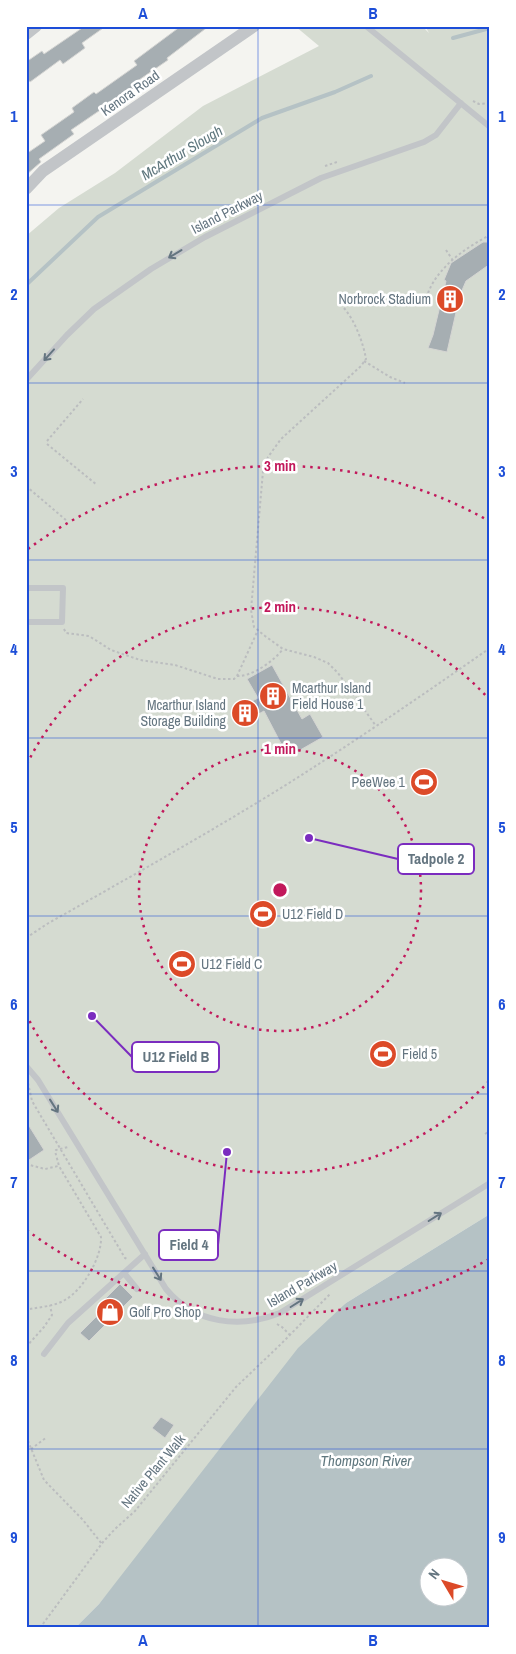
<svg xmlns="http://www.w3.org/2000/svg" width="516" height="1654" viewBox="0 0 516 1654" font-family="'Archivo Narrow',sans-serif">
	<rect width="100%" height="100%" fill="#f4f4f0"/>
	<path fill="#d5dbd1" d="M295,26H422L429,33L425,26H490V1214L346,1303L99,1604L75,1628H26V236L59,208L115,173L203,106L319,46Z"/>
	<path fill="#b5c2c5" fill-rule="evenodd" d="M490,1214V1628H75L99,1604L298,1348L346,1303ZM428,1566H458V1596H428Z"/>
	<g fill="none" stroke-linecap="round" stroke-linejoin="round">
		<path stroke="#b5c2c5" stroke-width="4" d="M453,38L490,28
			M26,285L98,217L262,118L335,92L371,76"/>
	</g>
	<path fill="#a6aeb2" stroke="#d5d5d3" d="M85,26H106L82,43L85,48L63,64L60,60L30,82L26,77V62L42,51L44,54Z
		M181,26H209L167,58L168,60L136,82L139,85L116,101L115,100L71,130L74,134L39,159L41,162L26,175V154L45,141L41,135L74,112L72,108L94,92L96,94L137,65L134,61Z
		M483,242H490V264L466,281L460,295L447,352L428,348L433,335L446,281L444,280L451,263Z
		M272,665L302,719L310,714L323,737L288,757L264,711L244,722L236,709L258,698L247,679Z
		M26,1121L44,1150L26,1162Z
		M120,1284L133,1297L89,1341L80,1333L106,1307L101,1303Z
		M161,1417L174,1425L165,1438L152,1428Z"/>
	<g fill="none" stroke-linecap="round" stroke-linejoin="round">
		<path stroke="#bbbdbf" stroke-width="2" stroke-dasharray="2.5 2.5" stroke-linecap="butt" d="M473,101L479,104L490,103
			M325,166L337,162
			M446,250L452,259
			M428,293C438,267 465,248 490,235
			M344,308C355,321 363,342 366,359L361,366L281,439L268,457L263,471L251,610L254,627L265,636L283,649L314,657L328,663L338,673L376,726
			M364,361L390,377L405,383
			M47,441L83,399
			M47,444L97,485
			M26,486L67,521
			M64,629L66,633L89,636L111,650L140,660L175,665L218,679H234L237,676L258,630
			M237,676C252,677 275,660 283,649
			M26,938L47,924C128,878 209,833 289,783C357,740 424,694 490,648
			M28,1083L32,1101L125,1258L127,1259
			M485,1134L490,1131
			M26,1164L45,1169L58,1166
			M26,1312L30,1309C41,1307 55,1306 65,1300C83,1290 102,1257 101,1237L59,1166L55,1151L56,1150L68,1147
			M277,1324L282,1327L290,1335
			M26,1347L44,1327L52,1315L50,1305
			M26,1436L44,1480L83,1520L102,1544
			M31,1449L47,1437
			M40,1628L103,1542L115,1529L135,1511L236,1387L281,1344L331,1293"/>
		<path stroke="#c2c5c8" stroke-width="6" d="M366,26L490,127
			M26,380L67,335L94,309L151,269L205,237L321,178L424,142L436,135L461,103
			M26,588H63L62,622H26
			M26,1066L38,1080L166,1289C195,1324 240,1329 280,1313L490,1183
			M124,1273L137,1289
			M44,1354L68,1323L145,1254"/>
		<path stroke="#c2c5c8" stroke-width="12" d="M26,34L36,26
			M26,189L43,171L254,26"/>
	</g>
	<defs><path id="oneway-shaft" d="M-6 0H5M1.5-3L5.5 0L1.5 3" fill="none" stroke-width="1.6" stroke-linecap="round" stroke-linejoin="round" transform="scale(1.25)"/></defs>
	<g stroke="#647580">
		<use href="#oneway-shaft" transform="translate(175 254) rotate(149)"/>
		<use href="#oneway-shaft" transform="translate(49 355) rotate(132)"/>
		<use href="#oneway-shaft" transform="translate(54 1106) rotate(58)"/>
		<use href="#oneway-shaft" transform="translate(435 1217) rotate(-32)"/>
		<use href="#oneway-shaft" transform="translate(157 1274) rotate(58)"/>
		<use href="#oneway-shaft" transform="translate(297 1303) rotate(-32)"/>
	</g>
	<path fill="none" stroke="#1d4ed8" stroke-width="1" stroke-opacity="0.55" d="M258,26V1628M26,205H490M26,383H490M26,560H490M26,738H490M26,916H490M26,1094H490M26,1271H490M26,1449H490"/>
	<g fill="none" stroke="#c2185b" stroke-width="2.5" stroke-dasharray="2.5 5">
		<circle cx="280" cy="890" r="141"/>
		<path d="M489 1081A283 283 0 0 1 27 1016M27 764A283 283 0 0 1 489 699"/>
		<path d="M489 1259A424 424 0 0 1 28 1231M28 549A424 424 0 0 1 489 521"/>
	</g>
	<defs>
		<g id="building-disc" transform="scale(1.4375)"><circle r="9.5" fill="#dc4a28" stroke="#fff"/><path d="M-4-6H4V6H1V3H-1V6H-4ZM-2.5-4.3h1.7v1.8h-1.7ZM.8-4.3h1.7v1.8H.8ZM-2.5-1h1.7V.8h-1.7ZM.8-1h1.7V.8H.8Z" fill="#fff"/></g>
		<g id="stadium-disc" transform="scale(1.4375)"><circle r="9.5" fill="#dc4a28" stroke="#fff"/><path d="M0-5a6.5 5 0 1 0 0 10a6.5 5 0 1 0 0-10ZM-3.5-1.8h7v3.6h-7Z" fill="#fff"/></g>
		<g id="shop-disc" transform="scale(1.4375)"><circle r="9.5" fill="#dc4a28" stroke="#fff"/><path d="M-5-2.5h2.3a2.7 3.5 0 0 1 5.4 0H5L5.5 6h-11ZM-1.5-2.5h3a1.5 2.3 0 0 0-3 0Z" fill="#fff"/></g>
	</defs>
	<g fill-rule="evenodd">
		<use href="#building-disc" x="450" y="299"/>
		<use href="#building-disc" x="273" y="696"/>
		<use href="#building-disc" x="245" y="713"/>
		<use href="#stadium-disc" x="424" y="782"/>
		<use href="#stadium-disc" x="263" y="914"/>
		<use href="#stadium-disc" x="182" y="964"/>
		<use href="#stadium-disc" x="383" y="1054"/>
		<use href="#shop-disc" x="110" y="1312"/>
	</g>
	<g text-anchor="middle" stroke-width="5" stroke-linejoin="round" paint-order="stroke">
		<g font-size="14" fill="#647580" stroke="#fff">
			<text transform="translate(130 93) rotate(-35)" y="5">Kenora Road</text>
			<text transform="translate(227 212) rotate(-27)" y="5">Island Parkway</text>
			<text transform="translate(302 1284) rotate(-30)" y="5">Island Parkway</text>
			<text transform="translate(153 1471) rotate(-50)" y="5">Native Plant Walk</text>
		</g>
		<g font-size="14" fill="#647580" stroke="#fff" text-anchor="start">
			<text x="431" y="304" text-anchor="end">Norbrock Stadium</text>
			<text x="292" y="693">Mcarthur Island<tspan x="292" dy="16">Field House 1</tspan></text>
			<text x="226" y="710" text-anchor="end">Mcarthur Island<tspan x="226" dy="16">Storage Building</tspan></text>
			<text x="405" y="787" text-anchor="end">PeeWee 1</text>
			<text x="282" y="919">U12 Field D</text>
			<text x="201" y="969">U12 Field C</text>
			<text x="402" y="1059">Field 5</text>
			<text x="129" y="1317">Golf Pro Shop</text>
		</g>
		<g font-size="15" font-style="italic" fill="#5f777e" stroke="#fff">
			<text transform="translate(182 153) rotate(-31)" y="5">McArthur Slough</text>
			<text x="366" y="1466">Thompson River</text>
		</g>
	</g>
	<circle cx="280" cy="890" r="8" fill="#c2185b" stroke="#fff" stroke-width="2.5"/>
	<g font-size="15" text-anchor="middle" font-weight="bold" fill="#c2185b" stroke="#fff" stroke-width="5" stroke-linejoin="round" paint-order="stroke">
		<text x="280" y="471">3 min</text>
		<text x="280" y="612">2 min</text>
		<text x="280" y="754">1 min</text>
	</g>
	<path fill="none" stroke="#7b2cbf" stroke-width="2" d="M309 838L398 859M92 1016L132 1057M227 1152L218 1245"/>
	<g fill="#7b2cbf" stroke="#fff" stroke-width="2">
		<circle cx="309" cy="838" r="5"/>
		<circle cx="92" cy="1016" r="5"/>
		<circle cx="227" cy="1152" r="5"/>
	</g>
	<g fill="#fff" stroke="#7b2cbf" stroke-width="2">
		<rect x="398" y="844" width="76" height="30" rx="5"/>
		<rect x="132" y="1042" width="87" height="30" rx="5"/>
		<rect x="159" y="1230" width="59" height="30" rx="5"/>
	</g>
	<g font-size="15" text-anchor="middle" font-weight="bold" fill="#647580">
		<text x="436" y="864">Tadpole 2</text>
		<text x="176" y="1062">U12 Field B</text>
		<text x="189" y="1250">Field 4</text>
	</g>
	<rect width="516" height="1654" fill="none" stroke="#ffffff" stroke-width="55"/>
	<g transform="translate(444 1582) rotate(308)"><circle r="24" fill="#ffffff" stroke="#c1c8cc"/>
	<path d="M0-4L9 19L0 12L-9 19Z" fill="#dc4a28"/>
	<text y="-8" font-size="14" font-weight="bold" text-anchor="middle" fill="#647580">N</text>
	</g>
	<rect x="28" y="28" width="460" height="1598" fill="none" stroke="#1d4ed8" stroke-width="2"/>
	<g font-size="16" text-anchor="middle" font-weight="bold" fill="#1d4ed8">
		<text x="143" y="19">A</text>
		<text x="373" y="19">B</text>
		<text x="14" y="122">1</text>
		<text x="502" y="122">1</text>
		<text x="14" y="300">2</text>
		<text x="502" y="300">2</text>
		<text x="14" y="477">3</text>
		<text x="502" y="477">3</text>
		<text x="14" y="655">4</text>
		<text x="502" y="655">4</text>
		<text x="14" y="833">5</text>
		<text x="502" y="833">5</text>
		<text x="14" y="1010">6</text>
		<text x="502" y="1010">6</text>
		<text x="14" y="1188">7</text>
		<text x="502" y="1188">7</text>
		<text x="14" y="1366">8</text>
		<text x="502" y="1366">8</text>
		<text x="14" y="1543">9</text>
		<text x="502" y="1543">9</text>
		<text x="143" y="1646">A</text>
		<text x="373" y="1646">B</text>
	</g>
</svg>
